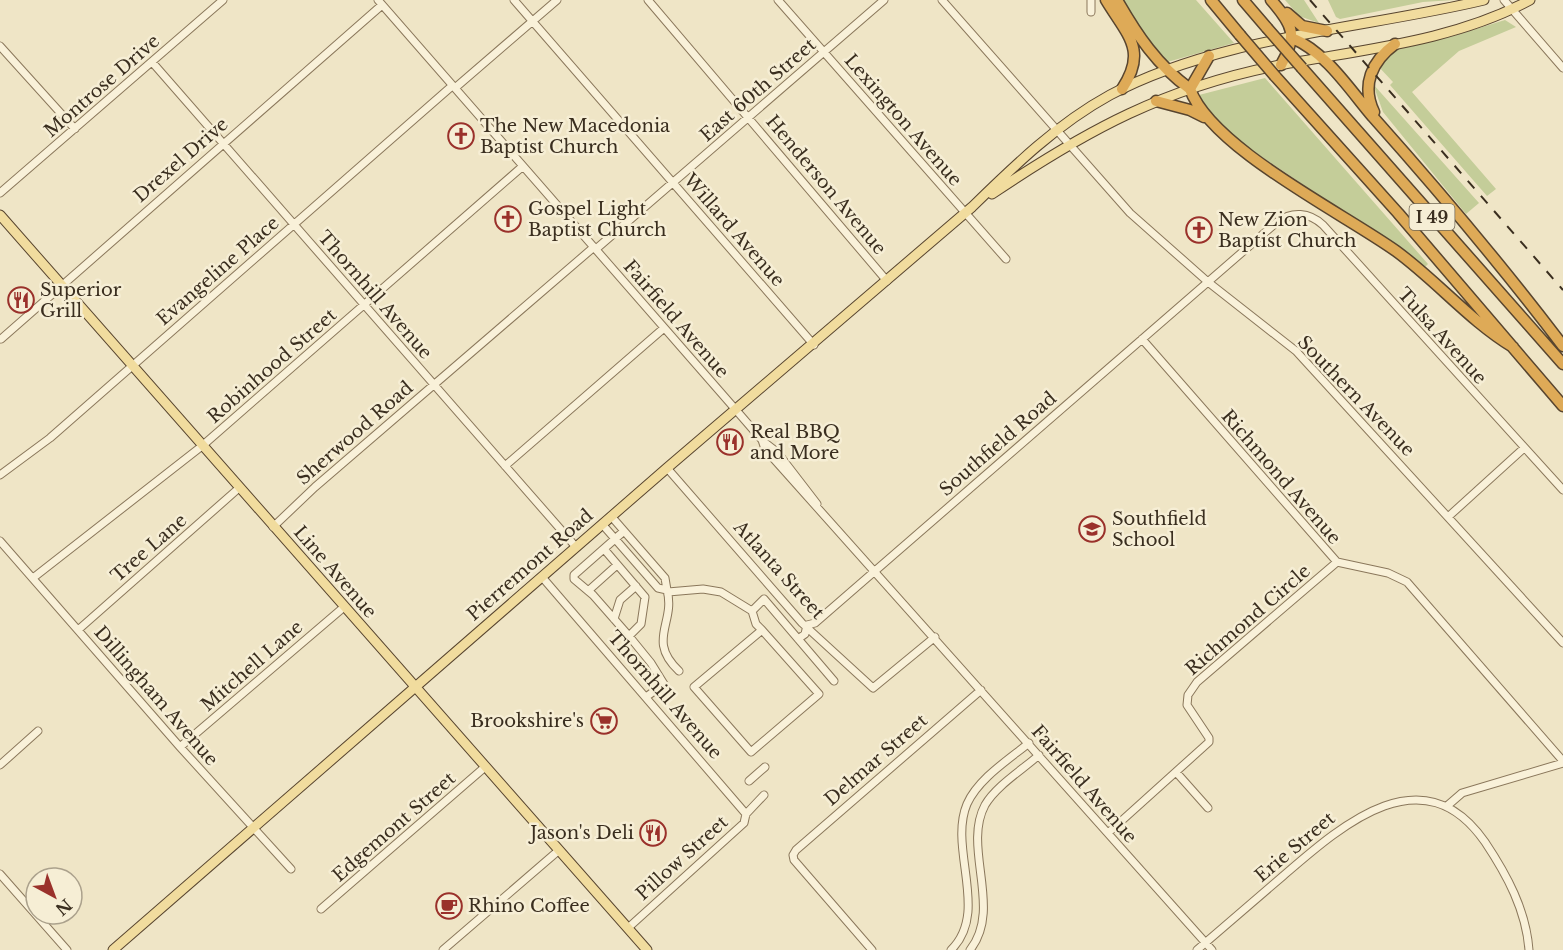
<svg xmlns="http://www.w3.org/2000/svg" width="1563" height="950" viewBox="0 0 1563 950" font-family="'Libre Baskerville',serif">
	<rect width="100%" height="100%" fill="#efe5c6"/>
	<path fill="#c4cd99" d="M1122,0H1196L1234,43L1164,63L1146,41Z
		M1285,0H1304L1319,23L1299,16Z
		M1328,0H1454L1423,2L1340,19L1336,17Z
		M1505,20L1516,27L1459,51L1412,92L1496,189L1487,196L1390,85L1393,82L1377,65L1394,49L1453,36Z
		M1265,78L1428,264L1425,267L1231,136L1213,119L1199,95Z
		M1373,84L1479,203L1466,214L1383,112Z"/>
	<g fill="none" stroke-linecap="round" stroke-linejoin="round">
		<g stroke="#8a775b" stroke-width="9">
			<path id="minor" d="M378,0L736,410L762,440L765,449L1212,950
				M514,0L814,345
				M648,0L887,281
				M778,0L1006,259
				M942,0L1130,213L1208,282L1296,351L1563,643
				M1504,0L1563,68
				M1091,12V0
				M0,46L75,129
				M152,62L576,547
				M455,88L557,0
				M0,193L223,0
				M596,249L884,0
				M1,339L382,5
				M1142,339L1337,562L1388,573L1407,582L1563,761
				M764,442L777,452L817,504
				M505,466L664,328
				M667,468L802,623L873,688L935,637
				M0,475L50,438L452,86
				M1448,517L1524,448
				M602,524L658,588L667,590L665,578L611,516
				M273,527L315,487L594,247
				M624,531L574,575V579L593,595L629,636L651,663L664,684L646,697
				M0,541L180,747L291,869
				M604,549L645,597L641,624L629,636
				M542,577L746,814L744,823L628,928
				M33,578L202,446L523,166
				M667,590C676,623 646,640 679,671
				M588,591L617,565
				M668,592L703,589L721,592L752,611
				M614,619L620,600L636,586
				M78,630L239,488
				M762,630L694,687L751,752L819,694L762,630L756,624L752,611L764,599L834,681
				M798,639L805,634L807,625L815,623L1277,222C1292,211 1309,212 1323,225L1563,490
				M180,747L344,607
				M0,765L38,731
				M1176,772L1208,808
				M749,781L765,767
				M1447,806L1462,793L1563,763
				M746,814L764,795
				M1108,833L1209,742V738L1187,705L1188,695L1197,682L1337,562
				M0,874L67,950
				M321,909L485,767
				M443,950L558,851
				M872,950L794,860L793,855L796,850L981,690
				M951,950C990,912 948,849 967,804C978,779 1008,760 1029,743
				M970,950C1003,908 962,848 985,805C996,786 1022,770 1039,755
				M1197,950C1226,925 1255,900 1283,876C1342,825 1423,753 1485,842C1507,875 1526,910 1529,950"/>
		</g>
		<g stroke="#58452f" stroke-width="11">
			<path id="major" d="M992,194C1087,130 1166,87 1280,65C1365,49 1454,41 1530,0
				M0,215L647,950
				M113,950L667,468L972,207C1014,166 1057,124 1110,95C1221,36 1363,29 1484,0"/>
		</g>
		<g stroke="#58452f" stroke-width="13">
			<path id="highway" d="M1106,0C1127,35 1148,50 1122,89
				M1117,0C1137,35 1157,65 1190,89
				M1211,0L1240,35
				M1243,0L1267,28
				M1271,0C1293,25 1298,35 1281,65
				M1287,13L1302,26L1327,31
				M1292,38C1326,52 1350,90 1373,117C1439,191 1503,267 1563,346
				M1209,56L1190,89C1211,148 1343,213 1396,251C1437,281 1470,321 1513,347
				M1302,68L1563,364
				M1275,76L1398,213L1563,406
				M1156,101L1190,110L1204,117
				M1374,112C1361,85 1372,61 1395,44"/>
		</g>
		<use href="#minor" stroke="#f9f1d9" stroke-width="7"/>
		<use href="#major" stroke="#f1dc9e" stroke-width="9"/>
		<use href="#highway" stroke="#deaa57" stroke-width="10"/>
		<path stroke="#3a2e1f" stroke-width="2" stroke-dasharray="10 10" stroke-linecap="butt" d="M1310,0L1563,290"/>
		<g stroke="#58452f" stroke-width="13" stroke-linecap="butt">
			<path id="highway-bridge" d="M1267,28L1302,68
				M1240,35L1275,76"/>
		</g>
		<use href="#highway-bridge" stroke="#deaa57" stroke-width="10"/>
	</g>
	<defs>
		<g id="church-ring" transform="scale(1.35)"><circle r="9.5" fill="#f6eed5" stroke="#9a312b" stroke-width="1.5"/><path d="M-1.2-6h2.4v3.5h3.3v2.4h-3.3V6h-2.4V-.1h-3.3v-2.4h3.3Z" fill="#9a312b"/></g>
		<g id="restaurant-ring" transform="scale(1.35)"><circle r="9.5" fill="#f6eed5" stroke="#9a312b" stroke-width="1.5"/><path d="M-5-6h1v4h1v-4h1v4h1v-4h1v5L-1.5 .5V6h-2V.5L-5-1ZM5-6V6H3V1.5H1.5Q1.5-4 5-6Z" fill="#9a312b"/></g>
		<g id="school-ring" transform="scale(1.35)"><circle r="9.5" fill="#f6eed5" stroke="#9a312b" stroke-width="1.5"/><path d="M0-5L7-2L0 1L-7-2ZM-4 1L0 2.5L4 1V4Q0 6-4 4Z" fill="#9a312b"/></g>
		<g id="supermarket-ring" transform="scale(1.35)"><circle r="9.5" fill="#f6eed5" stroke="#9a312b" stroke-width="1.5"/><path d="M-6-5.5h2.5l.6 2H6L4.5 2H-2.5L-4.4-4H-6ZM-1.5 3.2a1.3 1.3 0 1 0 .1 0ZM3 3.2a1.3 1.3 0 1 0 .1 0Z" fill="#9a312b"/></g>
		<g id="cafe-ring" transform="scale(1.35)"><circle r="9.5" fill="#f6eed5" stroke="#9a312b" stroke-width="1.5"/><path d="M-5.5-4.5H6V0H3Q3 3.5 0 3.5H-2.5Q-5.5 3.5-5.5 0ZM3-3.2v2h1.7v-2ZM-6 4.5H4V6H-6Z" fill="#9a312b"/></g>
	</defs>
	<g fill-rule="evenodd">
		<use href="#church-ring" x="461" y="136"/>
		<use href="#church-ring" x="508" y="219"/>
		<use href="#church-ring" x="1199" y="230"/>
		<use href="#restaurant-ring" x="21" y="300"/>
		<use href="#restaurant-ring" x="730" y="442"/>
		<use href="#school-ring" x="1092" y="529"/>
		<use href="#supermarket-ring" x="604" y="721"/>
		<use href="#restaurant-ring" x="653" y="833"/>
		<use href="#cafe-ring" x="449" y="906"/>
	</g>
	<g text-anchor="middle" stroke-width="5" stroke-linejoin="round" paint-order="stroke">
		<rect fill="#f6eed5" stroke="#726856" stroke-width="1.5" x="1409.5" y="204" width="45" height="26" rx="4.5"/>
		<g font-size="16" font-weight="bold" fill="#3a2e1f">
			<text x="1432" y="223">I 49</text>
		</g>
		<g font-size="18" fill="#3a2e1f" stroke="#f6eed5">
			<text transform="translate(102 86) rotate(-41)" y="6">Montrose Drive</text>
			<text transform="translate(758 90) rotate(-41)" y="6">East 60th Street</text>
			<text transform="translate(903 120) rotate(49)" y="6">Lexington Avenue</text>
			<text transform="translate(181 160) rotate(-41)" y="6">Drexel Drive</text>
			<text transform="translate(826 185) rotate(50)" y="6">Henderson Avenue</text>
			<text transform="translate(734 230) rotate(49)" y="6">Willard Avenue</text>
			<text transform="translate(218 271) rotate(-41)" y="6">Evangeline Place</text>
			<text transform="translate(375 295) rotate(49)" y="6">Thornhill Avenue</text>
			<text transform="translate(676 319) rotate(49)" y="6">Fairfield Avenue</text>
			<text transform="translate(1442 336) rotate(48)" y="6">Tulsa Avenue</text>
			<text transform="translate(272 366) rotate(-41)" y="6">Robinhood Street</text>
			<text transform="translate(1356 396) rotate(46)" y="6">Southern Avenue</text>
			<text transform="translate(355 433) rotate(-41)" y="6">Sherwood Road</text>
			<text transform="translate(998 444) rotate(-41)" y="6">Southfield Road</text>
			<text transform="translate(1281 477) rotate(49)" y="6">Richmond Avenue</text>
			<text transform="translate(149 548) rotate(-41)" y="6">Tree Lane</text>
			<text transform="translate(530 565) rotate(-41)" y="6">Pierremont Road</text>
			<text transform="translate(779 570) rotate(48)" y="6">Atlanta Street</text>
			<text transform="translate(335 572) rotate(49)" y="6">Line Avenue</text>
			<text transform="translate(1248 620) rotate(-41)" y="6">Richmond Circle</text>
			<text transform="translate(252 666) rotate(-41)" y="6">Mitchell Lane</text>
			<text transform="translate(665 695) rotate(49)" y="6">Thornhill Avenue</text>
			<text transform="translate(156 696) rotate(49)" y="6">Dillingham Avenue</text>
			<text transform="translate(876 760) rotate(-41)" y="6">Delmar Street</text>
			<text transform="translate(1084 784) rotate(49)" y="6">Fairfield Avenue</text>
			<text transform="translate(394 827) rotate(-41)" y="6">Edgemont Street</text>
			<text transform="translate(1295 847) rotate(-40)" y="6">Erie Street</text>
			<text transform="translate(682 858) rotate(-42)" y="6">Pillow Street</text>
		</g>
		<g font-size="18" fill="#3a2e1f" stroke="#f6eed5" text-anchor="start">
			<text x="480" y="132">The New Macedonia<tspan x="480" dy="21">Baptist Church</tspan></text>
			<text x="528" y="215">Gospel Light<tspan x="528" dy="21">Baptist Church</tspan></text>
			<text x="1218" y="226">New Zion<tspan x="1218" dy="21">Baptist Church</tspan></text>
			<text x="40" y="296">Superior<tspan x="40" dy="21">Grill</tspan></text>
			<text x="750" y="438">Real BBQ<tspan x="750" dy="21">and More</tspan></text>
			<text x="1112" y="525">Southfield<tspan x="1112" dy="21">School</tspan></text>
			<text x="584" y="727" text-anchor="end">Brookshire's</text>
			<text x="634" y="839" text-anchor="end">Jason's Deli</text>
			<text x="468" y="912">Rhino Coffee</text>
		</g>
	</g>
	<g transform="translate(54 896) rotate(139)"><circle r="28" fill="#f6eed5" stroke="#aba18c" stroke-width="1.5"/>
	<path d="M0-4.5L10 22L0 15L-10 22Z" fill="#9a312b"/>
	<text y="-9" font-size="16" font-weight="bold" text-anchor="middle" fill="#3a2e1f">N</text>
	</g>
</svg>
